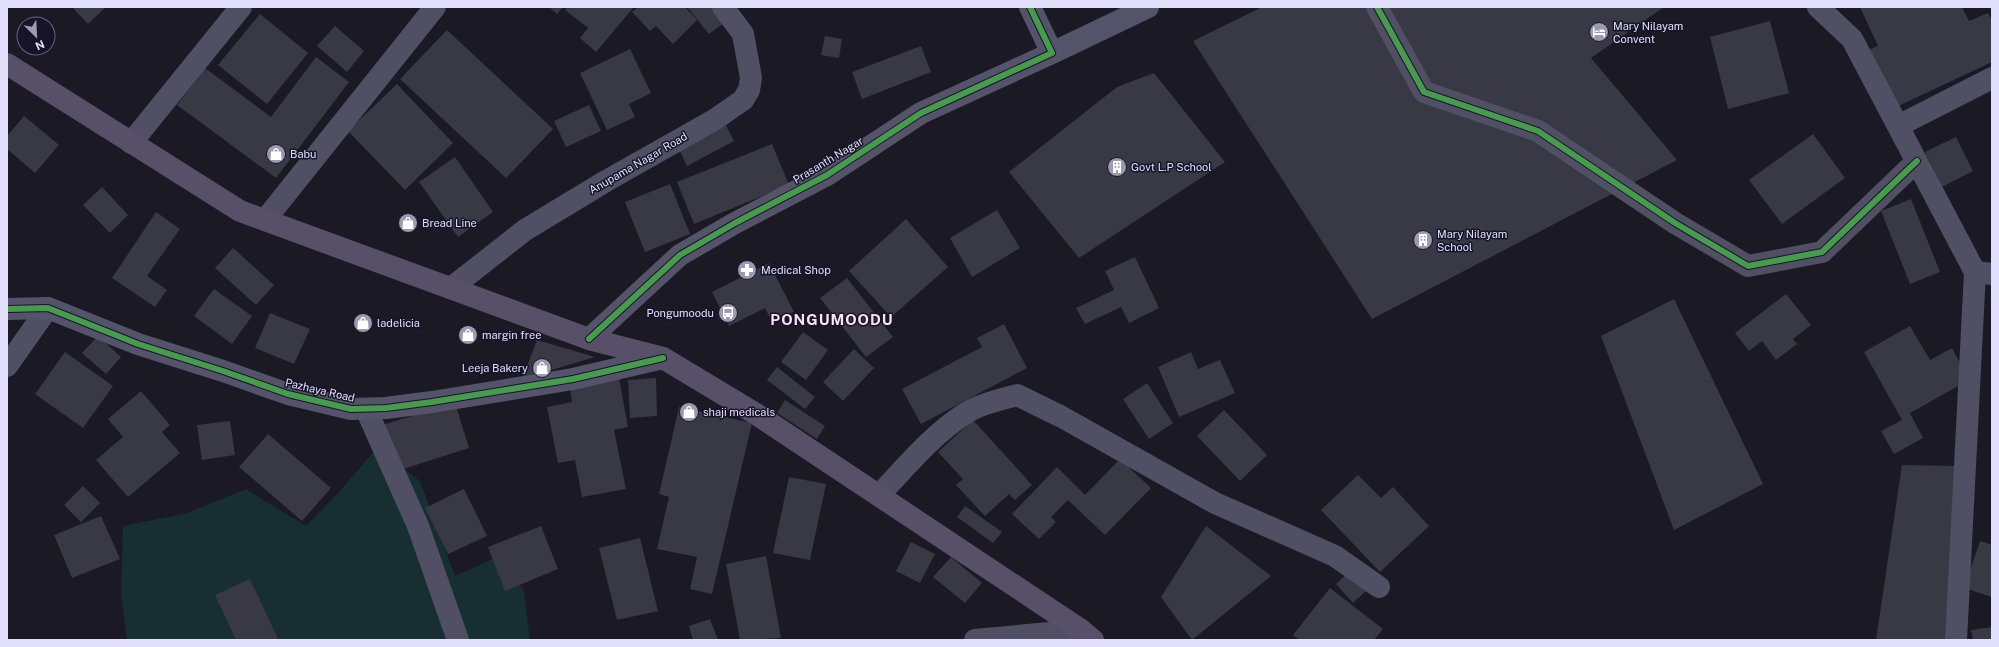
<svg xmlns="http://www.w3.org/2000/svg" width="1999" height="647" viewBox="0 0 1999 647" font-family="'Public Sans',sans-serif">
	<rect width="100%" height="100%" fill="#1a1924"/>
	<path fill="#172f30" d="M377,448L420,481L455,576L497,557L524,591L530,640H127L121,593L123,526L184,514L246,489L306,526L338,493Z"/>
	<path fill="#393845" d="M72,7H106L88,24Z
		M549,7H563L557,14Z
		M568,7H634L596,52L580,38L588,28L565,10Z
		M638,7H685L697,20L673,44L656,26L650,31L632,12Z
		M687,7H719L729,19L709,34Z
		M1262,7H1664L1591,58L1677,160L1372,319L1193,41Z
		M1860,7H1962L1969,21L1988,13L1992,21V62L1894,108L1868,50L1878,46Z
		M260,14L308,53L267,104L218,65Z
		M1770,21L1789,93L1728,109L1710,37Z
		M335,26L364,51L347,72L317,46Z
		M447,30L553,129L506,178L400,79Z
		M825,36L842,39L839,58L821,55Z
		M921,46L931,72L862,99L852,72Z
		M630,49L651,93L629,104L635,117L607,130L580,73Z
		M316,57L349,82L276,178L177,105L205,68L271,117Z
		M1154,73L1225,162L1079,258L1009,172L1117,87Z
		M397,84L453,143L405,190L348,131Z
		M589,105L601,131L566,147L554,121Z
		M24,116L59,145L35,173L7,149V136Z
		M725,123L734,141L687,166L678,147Z
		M1813,134L1845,178L1782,224L1749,180Z
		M1956,137L1973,171L1942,187L1925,152Z
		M772,144L789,185L694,224L677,182Z
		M455,157L493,212L458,237L419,182Z
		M670,184L690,234L645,252L625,202Z
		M102,187L128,215L110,233L83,205Z
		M1911,199L1940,272L1910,284L1881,211Z
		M997,210L1020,248L972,277L950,238Z
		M156,212L180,229L147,276L167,290L155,307L112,278Z
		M906,219L948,267L891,317L849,271Z
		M233,248L274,285L256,305L215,268Z
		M1135,257L1159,308L1129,323L1121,307L1085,324L1076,308L1114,290L1105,271Z
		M769,263L794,312L772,322L765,308L729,326L712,292Z
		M847,278L893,337L866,357L820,298Z
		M214,289L252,316L232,344L194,316Z
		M1786,294L1811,325L1793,339L1797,344L1776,360L1762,341L1749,351L1735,333Z
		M1674,299L1763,484L1674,530L1601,336Z
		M270,313L310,329L294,364L255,348Z
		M1004,324L1027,368L921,424L902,389L982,347L977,338Z
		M1910,326L1930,360L1952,348L1969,380L1910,413L1923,438L1894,454L1881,431L1902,420L1864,352Z
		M803,332L828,350L806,380L781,362Z
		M98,336L121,357L106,374L82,353Z
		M537,340L595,357L522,379Z
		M854,349L874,368L843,401L823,382Z
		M65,352L113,386L83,428L35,394Z
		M1191,352L1198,369L1220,360L1235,393L1179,417L1158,367Z
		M777,367L815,397L805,409L767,380Z
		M619,378L628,427L614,430L626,489L582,497L575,460L558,463L547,407L572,402L570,388Z
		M656,378L657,416L630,418L628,380Z
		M1147,383L1173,423L1149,439L1123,399Z
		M141,391L170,425L162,432L180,453L128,497L96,460L123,437L108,419Z
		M785,400L825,426L817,439L777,413Z
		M455,403L469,448L397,471L382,425Z
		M679,407L752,423L712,594L690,589L697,557L657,549L669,497L659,494Z
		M1224,410L1267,455L1240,481L1197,436Z
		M973,420L1032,485L1015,500L1009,494L985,516L956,485L963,479L938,452Z
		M230,421L235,455L202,460L197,425Z
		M268,434L331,488L302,521L239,467Z
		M1120,459L1151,488L1105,535L1068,500L1051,517L1056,522L1039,539L1012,514L1057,467L1085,495Z
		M1902,465L1955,466L1946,640H1876Z
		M1358,475L1381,498L1393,487L1429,526L1380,572L1321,510Z
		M789,477L826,484L810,560L773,553Z
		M83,486L100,503L81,522L64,505Z
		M464,489L487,536L448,554L425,508Z
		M965,506L1002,532L993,543L957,517Z
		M101,516L120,559L72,578L54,535Z
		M541,526L558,569L505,591L488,547Z
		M1206,526L1271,576L1192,640L1161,597Z
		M640,538L658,611L617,620L599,548Z
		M1980,541L1992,545V597L1964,588Z
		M911,542L935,554L920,583L896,571Z
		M766,556L781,638L740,640L726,564Z
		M951,557L982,583L965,603L933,577Z
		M1349,572L1367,590L1353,603L1336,584Z
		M250,579L278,639L276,640H236L215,595Z
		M1330,588L1383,629L1374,640H1300L1293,635Z
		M710,619L718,640H693L689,626Z
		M1992,627V640H1973L1971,630Z"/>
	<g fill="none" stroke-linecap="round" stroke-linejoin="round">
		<path stroke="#504f63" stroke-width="22" d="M1377,7L1424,92L1538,131L1675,223L1748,266L1822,252L1917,161
			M1818,7L1852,39L1975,272L1992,274
			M1898,126L1992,78
			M131,143L241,7
			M265,220L435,7
			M451,288L525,230L606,181L714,120L743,100L749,90L751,78L743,34L723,7
			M7,366L48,308
			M366,409L418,526L458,640
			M879,495C905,468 931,436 963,415C979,404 999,400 1017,395L1062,417L1215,503L1335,556L1379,587
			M975,640L1081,630
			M1956,640L1975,272"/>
		<path stroke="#545369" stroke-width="22" d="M1052,53L1148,7
			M7,309L48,308L138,344L223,371L288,394L351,409L386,408L432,402L573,379L663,358
			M589,339L680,255L735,223L827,175L921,113L1052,53L1030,7"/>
		<path stroke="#575068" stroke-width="22" d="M7,64L240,211L589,339L663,358L756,414L1081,630L1093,640"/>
		<g stroke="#171429" stroke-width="8">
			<path id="cycleway" d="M1377,7L1424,92L1538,131L1675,223L1748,266L1822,252L1917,161
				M7,309L48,308L138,344L223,371L288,394L351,409L386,408L432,402L573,379L663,358
				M589,339L680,255L735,223L827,175L921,113L1052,53L1030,7"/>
		</g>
		<use href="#cycleway" stroke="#469c4c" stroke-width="6"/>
	</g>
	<defs>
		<g id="hotel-disc" transform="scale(1)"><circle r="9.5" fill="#9c9ab0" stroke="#171429"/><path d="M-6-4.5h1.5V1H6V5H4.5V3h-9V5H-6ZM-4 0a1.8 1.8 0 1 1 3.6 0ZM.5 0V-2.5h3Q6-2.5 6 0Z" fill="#fff"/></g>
		<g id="shop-disc" transform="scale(1)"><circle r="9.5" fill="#9c9ab0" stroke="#171429"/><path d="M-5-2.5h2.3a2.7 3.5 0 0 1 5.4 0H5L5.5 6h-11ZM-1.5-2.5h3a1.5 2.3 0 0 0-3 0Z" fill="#fff"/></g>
		<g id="building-disc" transform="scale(1)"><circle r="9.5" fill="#9c9ab0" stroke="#171429"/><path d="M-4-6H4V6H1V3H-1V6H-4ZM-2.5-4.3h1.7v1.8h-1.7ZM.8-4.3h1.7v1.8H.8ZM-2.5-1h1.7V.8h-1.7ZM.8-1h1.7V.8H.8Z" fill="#fff"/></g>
		<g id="pharmacy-disc" transform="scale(1)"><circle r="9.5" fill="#9c9ab0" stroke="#171429"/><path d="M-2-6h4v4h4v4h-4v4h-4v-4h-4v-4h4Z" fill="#fff"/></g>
		<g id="bus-disc" transform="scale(1)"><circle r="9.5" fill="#9c9ab0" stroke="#171429"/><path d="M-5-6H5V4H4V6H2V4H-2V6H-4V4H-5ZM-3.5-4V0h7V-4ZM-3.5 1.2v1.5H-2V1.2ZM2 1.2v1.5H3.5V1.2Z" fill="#fff"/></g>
	</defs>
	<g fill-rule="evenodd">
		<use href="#hotel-disc" x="1599" y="32"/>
		<use href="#shop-disc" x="276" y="154"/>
		<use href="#building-disc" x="1117" y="167"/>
		<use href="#shop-disc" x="408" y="223"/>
		<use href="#building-disc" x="1423" y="240"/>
		<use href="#pharmacy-disc" x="747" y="270"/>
		<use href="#bus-disc" x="728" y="313"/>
		<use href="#shop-disc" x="363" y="323"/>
		<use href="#shop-disc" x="468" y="335"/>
		<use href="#shop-disc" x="542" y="368"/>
		<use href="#shop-disc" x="689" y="412"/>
	</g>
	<g text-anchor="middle" stroke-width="3" stroke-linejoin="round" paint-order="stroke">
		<g font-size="11" fill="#e2dffc" stroke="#171429" text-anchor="start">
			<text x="1613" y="30">Mary Nilayam<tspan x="1613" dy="13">Convent</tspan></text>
			<text x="290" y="158">Babu</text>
			<text x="1131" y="171">Govt L.P School</text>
			<text x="422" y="227">Bread Line</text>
			<text x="1437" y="238">Mary Nilayam<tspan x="1437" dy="13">School</tspan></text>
			<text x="761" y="274">Medical Shop</text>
			<text x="714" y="317" text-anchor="end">Pongumoodu</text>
			<text x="377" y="327">ladelicia</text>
			<text x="482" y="339">margin free</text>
			<text x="528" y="372" text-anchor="end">Leeja Bakery</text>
			<text x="703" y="416">shaji medicals</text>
		</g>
		<g font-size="11" fill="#e2dffc" stroke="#171429">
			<text transform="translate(828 160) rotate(-31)" y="4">Prasanth Nagar</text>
			<text transform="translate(638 163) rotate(-30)" y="4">Anupama Nagar Road</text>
			<text transform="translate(320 390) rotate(13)" y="4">Pazhaya Road</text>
		</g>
		<g font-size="15" font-weight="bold" letter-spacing="1" fill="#fce1f2" stroke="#171429">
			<text x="832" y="325">PONGUMOODU</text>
		</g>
	</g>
	<rect width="1999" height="647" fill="none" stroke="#e2dffc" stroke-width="16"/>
	<g transform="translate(36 36) rotate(156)"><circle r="19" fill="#171429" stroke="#68657d"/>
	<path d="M0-3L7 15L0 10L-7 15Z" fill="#9c9ab0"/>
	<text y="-6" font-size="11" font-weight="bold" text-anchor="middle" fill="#e2dffc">N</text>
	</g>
</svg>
